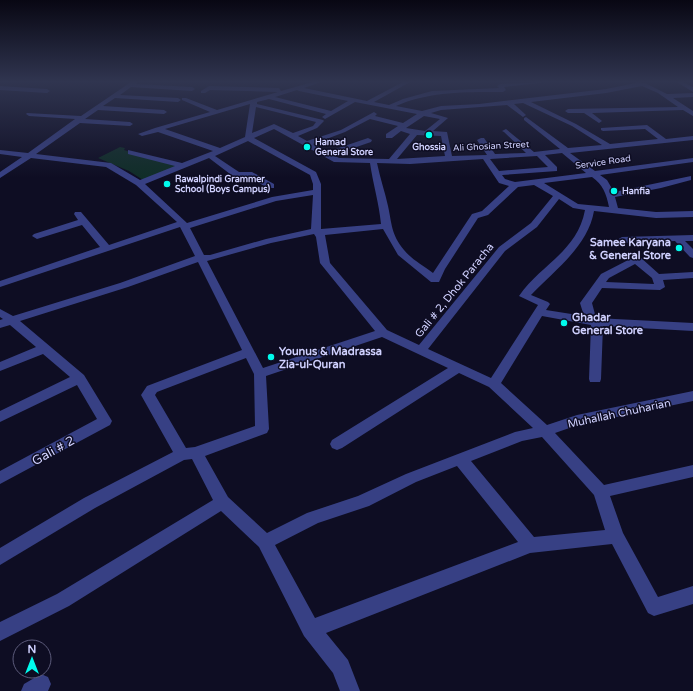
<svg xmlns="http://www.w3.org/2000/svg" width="693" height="691" viewBox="0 0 693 691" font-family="'Varela Round',sans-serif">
	<rect width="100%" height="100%" fill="#0e0d23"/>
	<path fill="#102d28" d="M120,147L125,148L124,150L177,166L143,180L129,171L98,158Z"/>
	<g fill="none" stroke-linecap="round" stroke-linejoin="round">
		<path fill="#374084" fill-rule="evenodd" d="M131,82H137L136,84L192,87L195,89L192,91L131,87L120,95L178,98L181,100L178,102L115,98L103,106L164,110L167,112L164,114L98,110L85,119L130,122L133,124L130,126L80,123L36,154L111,163L140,180L175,166L128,154V150L182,163L213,151L158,132L142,136L138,134L155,128L210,112L182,100V98H186L217,110L278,92L210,90L205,93H201V91L209,86L279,88L281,91L313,82H321L304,88L367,101L403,82H410L374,102L389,105L403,99L432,91L499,88L497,86L500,84L547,82L504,87L506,90L503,92C467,92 430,91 396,106L422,111L441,106L479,104L606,89L636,83L635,82L645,83L667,94L693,93V97L673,98L693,111V116L683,110L592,113L602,121L599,123L584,113H568L565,111L568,109L678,107L658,93L642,86L606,93L531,102L576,124L610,144L658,139L645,129L603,131L601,130V128L647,125L666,139L693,136V140L570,153L595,171L693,158V162L600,175L607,180L614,192L691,176V180L661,188L615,197L618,208L656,212L693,211V217L656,218L594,211C588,246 555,270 531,295L548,302L550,304L546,310L584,316L580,303L601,274L636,256L640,257L659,274L693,272V278L663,280L665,287L660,290L602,288L592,303L596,318L693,323V331L603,326L601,379L600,382H590L589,379L591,325L542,316L501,383L547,425L577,415L693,391V401L578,425L555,433L604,485L693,465V477L610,496L623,533L658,597L693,586V604L654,616L648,613L612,544L530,553L326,633L348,660L360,691H340L333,673L304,636L259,547L221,511L69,606L0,641V622L57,594L213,500L192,459L184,460L95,508L0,565V548L84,498L173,452L141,395L147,386L242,350L198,262L128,287L20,321L84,375L112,421L110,425L0,484V471L97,419L77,385L0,422V411L70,377L43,354L0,371V362L36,347L10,325L0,328V320L3,319L0,317V309L13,316L120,283L195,256L180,227L0,287V281L100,247L82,225L37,239L32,236L34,234L78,220L74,214L75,212H81L109,245L177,222L136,185L106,167L31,158L0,178V172L22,157L0,154V150L28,153L75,119L29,116L26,114L27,113L81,116ZM297,90L299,91L348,101L331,111L275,97ZM269,99L326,114L322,117L325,119L355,102L417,114L403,123L375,116L377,114L374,112L341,130L307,141L298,136L317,128L324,121L323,120L257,104V102ZM523,103L572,126L602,145L568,148L526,117L524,118V120L560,149L534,152L506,129L502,131L504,132L526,153L495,154L484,138H481L477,140L487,155L452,156L447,132L433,131L448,118L431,113L441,110L507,105L523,117L526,115L514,104ZM250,104L245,137L220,148L165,129ZM256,107L316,122L313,126L293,133L274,124L252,133ZM424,116L440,119L425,131L406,128ZM370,119L398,126L386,134V138H392L401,131L410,134L389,159L339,158L333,155L371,142L372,140L368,138L327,152L313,144L345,132ZM274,129L334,162L370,163C373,184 379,203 381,224L321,229V184L316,172L254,138ZM417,135L441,136L445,156L397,159ZM248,141L310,175L313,184V190L272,197L187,223L145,184L209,158L234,177H248L268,188H274V184L252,172H239L215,156ZM562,153L586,173L515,182L505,179L502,175L557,171V167L545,155ZM537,156L548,167L499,171L490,159ZM483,159L499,183L509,186L482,211L472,214L433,273C424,266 411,259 404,250C391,234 392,224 388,206C385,192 380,178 377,163L410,164ZM592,177C603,185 606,193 609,207L578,204L544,183ZM534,185L553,196L531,223L499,247L419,345L387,330L330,263L325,235L383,229L398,255L431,282H439L445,269L478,218L488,215L518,187ZM313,195L311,229L266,239L210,255H204L190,228L276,201ZM559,199L573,208L585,210C577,252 541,264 519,296L538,305L491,378L428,349L505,251L537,227ZM314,234L316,237L320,263L375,331L263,368L207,261L271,243ZM635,264L652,278L654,284L606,282L609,278ZM382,337L448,368L332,440L330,444L332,448L337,450L342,448L459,373L489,387L533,428L515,432L406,474L358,496L307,513L267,533L228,497L205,456L267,433L269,429L266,376ZM246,358L254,374L255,426L195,447L186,448L155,395L157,392ZM542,437L594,495L605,530L534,537L471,461L522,441ZM457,466L518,542L315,618L275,545L318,523L369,506L416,482Z
			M677,82H683L693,87V92Z
			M0,86L47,89L50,91L47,93L0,90Z
			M693,235V241H685L693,249V258L690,257L675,241L622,243L617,240L622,237Z
			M41,674L48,677L51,684L48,691H21L24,684Z"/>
	</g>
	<linearGradient id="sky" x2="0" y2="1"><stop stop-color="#080713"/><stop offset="0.46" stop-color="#303550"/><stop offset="1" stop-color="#303550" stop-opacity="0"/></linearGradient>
	<rect width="693" height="178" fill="url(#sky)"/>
	<g fill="#00fbed" stroke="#0e0d23" stroke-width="1.5">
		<circle cx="429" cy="135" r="4"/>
		<circle cx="307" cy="147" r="4"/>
		<circle cx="167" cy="184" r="4"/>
		<circle cx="614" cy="191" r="4"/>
		<circle cx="679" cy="248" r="4"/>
		<circle cx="564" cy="323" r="4"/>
		<circle cx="271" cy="357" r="4"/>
	</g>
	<g text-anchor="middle" stroke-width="3" stroke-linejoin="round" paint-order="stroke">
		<g font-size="9" font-weight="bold" fill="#d0d1ff" stroke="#0e0d23" text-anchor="start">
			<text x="315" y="145">Hamad<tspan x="315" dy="10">General Store</tspan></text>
			<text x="429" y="150" text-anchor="middle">Ghossia</text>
			<text x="175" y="182">Rawalpindi Grammer<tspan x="175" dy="10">School (Boys Campus)</tspan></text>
			<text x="622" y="194">Hanfia</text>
		</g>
		<g font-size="9" fill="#d0d1ff" stroke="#0e0d23">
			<text transform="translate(491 146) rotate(-3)" y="3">Ali Ghosian Street</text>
			<text transform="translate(603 162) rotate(-8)" y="3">Service Road</text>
		</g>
		<g font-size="11" font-weight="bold" fill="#d0d1ff" stroke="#0e0d23" text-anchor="start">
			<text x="671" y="246" text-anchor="end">Samee Karyana<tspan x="671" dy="13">&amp; General Store</tspan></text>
			<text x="572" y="321">Ghadar<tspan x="572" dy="13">General Store</tspan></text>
			<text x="279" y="355">Younus &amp; Madrassa<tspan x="279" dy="13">Zia-ul-Quran</tspan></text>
		</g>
		<g font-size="11" fill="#d0d1ff" stroke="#0e0d23">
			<text transform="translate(454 290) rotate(-51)" y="4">Gali # 2, Dhok Paracha</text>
			<text transform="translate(619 413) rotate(-12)" y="4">Muhallah Chuharian</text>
		</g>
		<g font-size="13" fill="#d0d1ff" stroke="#0e0d23">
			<text transform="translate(53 450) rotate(-29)" y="5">Gali # 2</text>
		</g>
	</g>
	<g transform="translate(32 659)"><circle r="19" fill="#0e0d23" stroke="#5c5b7b"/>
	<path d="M0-3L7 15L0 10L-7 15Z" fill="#00fbed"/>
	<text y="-6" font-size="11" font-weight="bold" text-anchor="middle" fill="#d0d1ff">N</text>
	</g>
</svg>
